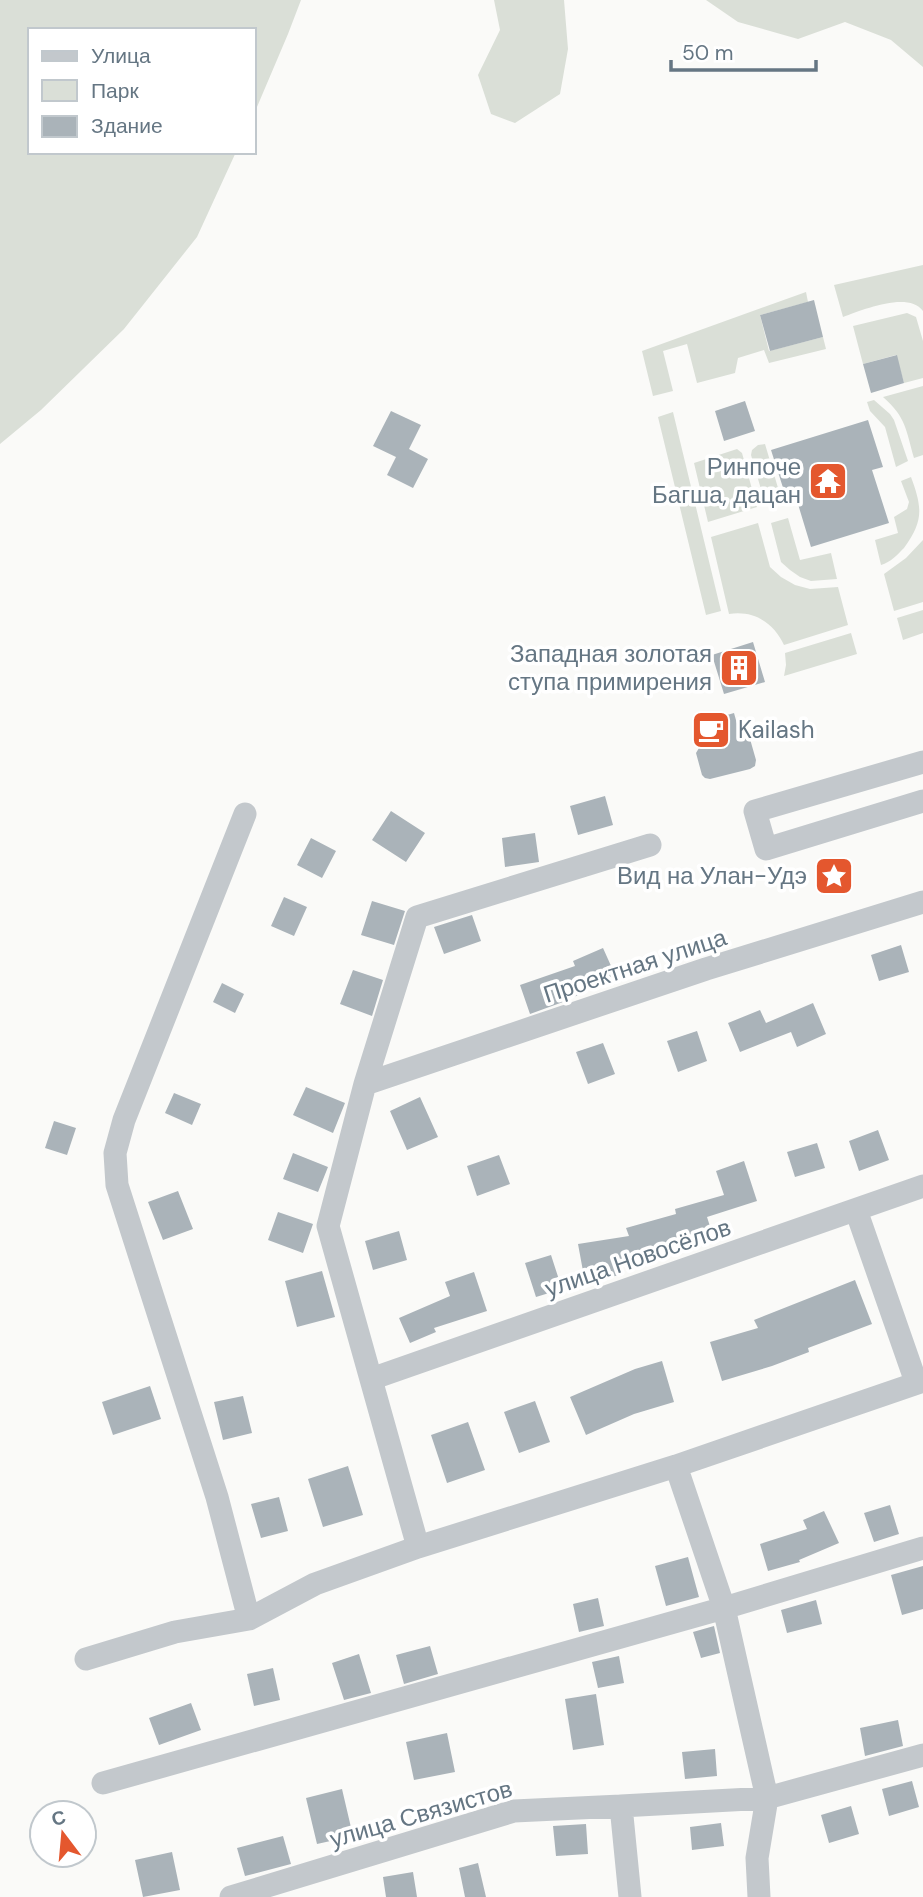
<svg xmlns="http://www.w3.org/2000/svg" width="923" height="1897" viewBox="0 0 923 1897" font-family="'DM Sans',sans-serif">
	<rect width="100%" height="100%" fill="#fafaf8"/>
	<path fill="#dadfd7" d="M0,0H301L288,34L254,114V30H30V152H236L197,237L124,329L41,410L0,444Z
		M494,0H564L568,49L560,94L515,123L491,114L478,75L500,30Z
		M706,0H923V67L891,40L845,22L798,39L738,22Z
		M923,265V311C908,291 863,310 843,317L834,285Z
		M806,292L808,302L760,315L769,351L823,337L826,349L769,363L764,350L738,358L735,373L697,383L687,344L663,351L673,391L653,396L642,351Z
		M907,313L916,317L923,341V378L904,383L896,355L863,364L853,326Z
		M923,386V455L914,458C906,430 906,417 883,397Z
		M874,400L890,414L894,420L908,461L896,467L885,427L870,411L867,402Z
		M673,412L721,611L706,615L658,417Z
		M765,444L781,498L765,503L751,455L752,450L758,445Z
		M737,449L742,453L757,507L708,522L694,463Z
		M911,477C923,509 923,522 904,548C897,555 891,562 881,565L875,540L898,533L894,517L907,509L909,502L901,481Z
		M788,518L800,560L831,553L837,579L811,581L800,577L790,570L781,562L771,523Z
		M758,523L770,567L781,577L795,585L810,589L838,587L848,625L784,645C774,623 754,610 729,614L711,537Z
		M923,540V602L894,611L884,574L906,558Z
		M923,610V633L903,640L897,618Z
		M851,633L857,654L784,676L786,665L785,653Z"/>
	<path fill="#aab3b9" d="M814,300L823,337L770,351L760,315Z
		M897,355L904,383L871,393L863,364Z
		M745,401L755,431L724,441L715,411Z
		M391,411L421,425L409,449L428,459L413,488L387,475L396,457L373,446Z
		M868,420L883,467L872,470L889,523L811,547L794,491L785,494L771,450Z
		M753,642L765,682L724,694L712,655Z
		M734,713L739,731L750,739L756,760L755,766L750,769L710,779L705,778L702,775L696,753L702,743L696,724Z
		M605,796L613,825L578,835L570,806Z
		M391,811L425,833L406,862L372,840Z
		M535,833L539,862L505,867L502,838Z
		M311,838L336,851L322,878L297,865Z
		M284,897L307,907L294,936L271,926Z
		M372,901L405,911L394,945L361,935Z
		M472,915L481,941L444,954L434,927Z
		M901,945L909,972L879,981L871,955Z
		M603,948L616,977L563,1002L530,1014L520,985L575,966L573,961Z
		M353,970L383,980L372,1016L340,1004Z
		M222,983L244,994L235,1013L213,1002Z
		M813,1003L826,1034L797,1047L791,1032L740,1052L728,1023L760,1010L766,1023Z
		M697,1031L707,1061L678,1072L667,1041Z
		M603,1043L615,1074L588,1084L576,1052Z
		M306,1087L345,1103L333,1133L293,1115Z
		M174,1093L201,1104L192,1125L165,1113Z
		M420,1097L438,1137L407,1150L390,1111Z
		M54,1121L76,1128L67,1155L45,1148Z
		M878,1130L889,1160L859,1171L849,1141Z
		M817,1143L825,1168L795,1177L787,1152Z
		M293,1153L328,1167L318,1192L283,1179Z
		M499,1155L510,1184L477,1196L467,1166Z
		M744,1161L757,1201L707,1217L714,1239L618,1265L620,1275L585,1282L578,1244L629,1236L626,1228L676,1214L675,1209L724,1195L716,1171Z
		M178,1191L193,1229L163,1240L148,1202Z
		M278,1212L313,1224L303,1253L268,1240Z
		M399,1231L407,1260L373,1270L365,1241Z
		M551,1255L562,1289L536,1297L525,1263Z
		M322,1271L335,1317L297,1327L285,1281Z
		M474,1272L487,1311L434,1328L436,1332L410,1343L399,1318L450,1296L445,1282Z
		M855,1280L872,1324L808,1348L809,1352L772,1366L722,1381L710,1342L758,1328L754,1320Z
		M662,1361L674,1402L634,1414L586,1435L570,1397L635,1369Z
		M150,1386L161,1419L113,1435L102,1402Z
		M243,1396L252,1433L223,1440L214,1402Z
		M535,1401L550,1442L519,1453L504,1412Z
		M468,1422L485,1470L447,1483L431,1435Z
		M348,1466L363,1515L323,1527L308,1479Z
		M279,1497L288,1531L261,1538L251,1504Z
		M890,1505L899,1534L874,1542L864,1513Z
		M824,1511L839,1543L799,1560L800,1562L768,1571L760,1544L807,1529L803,1520Z
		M688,1557L699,1597L666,1606L655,1566Z
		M923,1566V1609L902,1615L891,1575Z
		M598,1598L604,1626L579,1632L573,1604Z
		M816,1600L822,1624L787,1633L781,1610Z
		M714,1626L720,1653L701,1658L693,1632Z
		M430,1646L438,1674L404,1684L396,1655Z
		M359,1654L371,1693L344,1700L332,1663Z
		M619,1656L624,1683L598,1688L592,1662Z
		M273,1668L280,1700L254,1706L247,1674Z
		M596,1694L604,1745L573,1750L565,1699Z
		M191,1703L201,1730L159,1745L149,1718Z
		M898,1720L903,1746L865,1756L860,1728Z
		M447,1733L455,1772L414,1780L406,1742Z
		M715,1749L717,1776L685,1779L682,1752Z
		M912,1781L919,1807L889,1816L882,1789Z
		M342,1789L353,1836L317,1844L306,1798Z
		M851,1806L859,1834L829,1843L821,1815Z
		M721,1823L724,1846L692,1850L690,1827Z
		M586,1824L588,1854L556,1856L553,1826Z
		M283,1836L291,1864L245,1876L237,1848Z
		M172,1852L180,1890L143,1897L135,1860Z
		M478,1863L486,1897H465L459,1868Z
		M413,1872L417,1897H386L383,1877Z"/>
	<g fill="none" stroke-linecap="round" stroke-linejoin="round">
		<path stroke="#c3c8cc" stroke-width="23" d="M923,762L755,811L766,849L923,801
			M245,814L124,1120L115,1153L117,1185L217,1497L249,1619
			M650,845L417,917L365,1084L328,1226L418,1547L676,1466L923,1381
			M365,1084L706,969L923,902
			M856,1210L916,1382
			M371,1379L923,1186
			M676,1466L724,1608L767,1798L923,1755
			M86,1659L175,1632L249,1619L315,1584L418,1547
			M103,1783L724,1608L923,1548
			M621,1806L767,1798L757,1858L759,1897
			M231,1897L514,1811L621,1806L630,1897"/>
	</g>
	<defs>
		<g id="temple-square" transform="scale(2.0125)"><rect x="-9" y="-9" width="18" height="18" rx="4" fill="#e4572e" stroke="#fff"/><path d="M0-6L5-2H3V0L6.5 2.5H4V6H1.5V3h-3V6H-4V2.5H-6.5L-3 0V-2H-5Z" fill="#fff"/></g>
		<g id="building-square" transform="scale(2.0125)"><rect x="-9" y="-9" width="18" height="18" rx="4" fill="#e4572e" stroke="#fff"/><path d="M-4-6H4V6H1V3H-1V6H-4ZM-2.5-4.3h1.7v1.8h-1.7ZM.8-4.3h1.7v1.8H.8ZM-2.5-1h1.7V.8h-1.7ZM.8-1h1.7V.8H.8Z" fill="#fff"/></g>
		<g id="cafe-square" transform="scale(2.0125)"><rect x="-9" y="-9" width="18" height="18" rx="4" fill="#e4572e" stroke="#fff"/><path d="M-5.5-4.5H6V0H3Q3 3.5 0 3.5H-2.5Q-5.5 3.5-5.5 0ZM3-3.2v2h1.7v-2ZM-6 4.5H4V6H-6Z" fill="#fff"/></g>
		<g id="sight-square" transform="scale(2.0125)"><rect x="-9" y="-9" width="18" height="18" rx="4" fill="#e4572e" stroke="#fff"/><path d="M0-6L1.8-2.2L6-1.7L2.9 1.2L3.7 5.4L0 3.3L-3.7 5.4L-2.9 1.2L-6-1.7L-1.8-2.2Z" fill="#fff"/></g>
	</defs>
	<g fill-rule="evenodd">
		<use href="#temple-square" x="828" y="481"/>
		<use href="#building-square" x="739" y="668"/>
		<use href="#cafe-square" x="711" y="730"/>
		<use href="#sight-square" x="834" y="876"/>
	</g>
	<g text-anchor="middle" stroke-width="7" stroke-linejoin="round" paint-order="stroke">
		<g font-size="24" fill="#657683" stroke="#fff" text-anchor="end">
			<text x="801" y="475">Ринпоче<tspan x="801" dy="28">Багша, дацан</tspan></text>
			<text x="712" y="662">Западная золотая<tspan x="712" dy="28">ступа примирения</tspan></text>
			<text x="738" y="738" text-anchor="start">Kailash</text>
			<text x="807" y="884">Вид на Улан-Удэ</text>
		</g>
		<g font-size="24" fill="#657683" stroke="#fff">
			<text transform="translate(635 966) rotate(-18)" y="8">Проектная улица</text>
			<text transform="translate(638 1258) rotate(-19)" y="8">улица Новосёлов</text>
			<text transform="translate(421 1814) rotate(-16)" y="8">улица Связистов</text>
		</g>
	</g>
	<rect x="28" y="28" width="228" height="126" fill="#ffffff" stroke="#c1c8cd" stroke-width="2"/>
	<rect x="42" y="51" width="35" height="10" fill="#c3c8cc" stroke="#c1c8cd" stroke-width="2"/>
	<text x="91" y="63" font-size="21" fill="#657683">Улица</text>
	<rect x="42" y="80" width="35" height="21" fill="#dadfd7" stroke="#c1c8cd" stroke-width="2"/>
	<text x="91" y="98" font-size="21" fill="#657683">Парк</text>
	<rect x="42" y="116" width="35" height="21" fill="#aab3b9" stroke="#c1c8cd" stroke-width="2"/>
	<text x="91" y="133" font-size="21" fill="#657683">Здание</text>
	<g transform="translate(63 1834) rotate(344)"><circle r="33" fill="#ffffff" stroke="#c1c8cd" stroke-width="2"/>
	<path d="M0-5L12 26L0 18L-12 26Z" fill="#e4572e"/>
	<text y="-10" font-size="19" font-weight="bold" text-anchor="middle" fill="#657683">С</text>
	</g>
	<path d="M671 60v10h145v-10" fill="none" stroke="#657683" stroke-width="3.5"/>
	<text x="682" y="60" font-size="21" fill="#657683" stroke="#ffffff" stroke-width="5" paint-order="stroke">50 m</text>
</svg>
